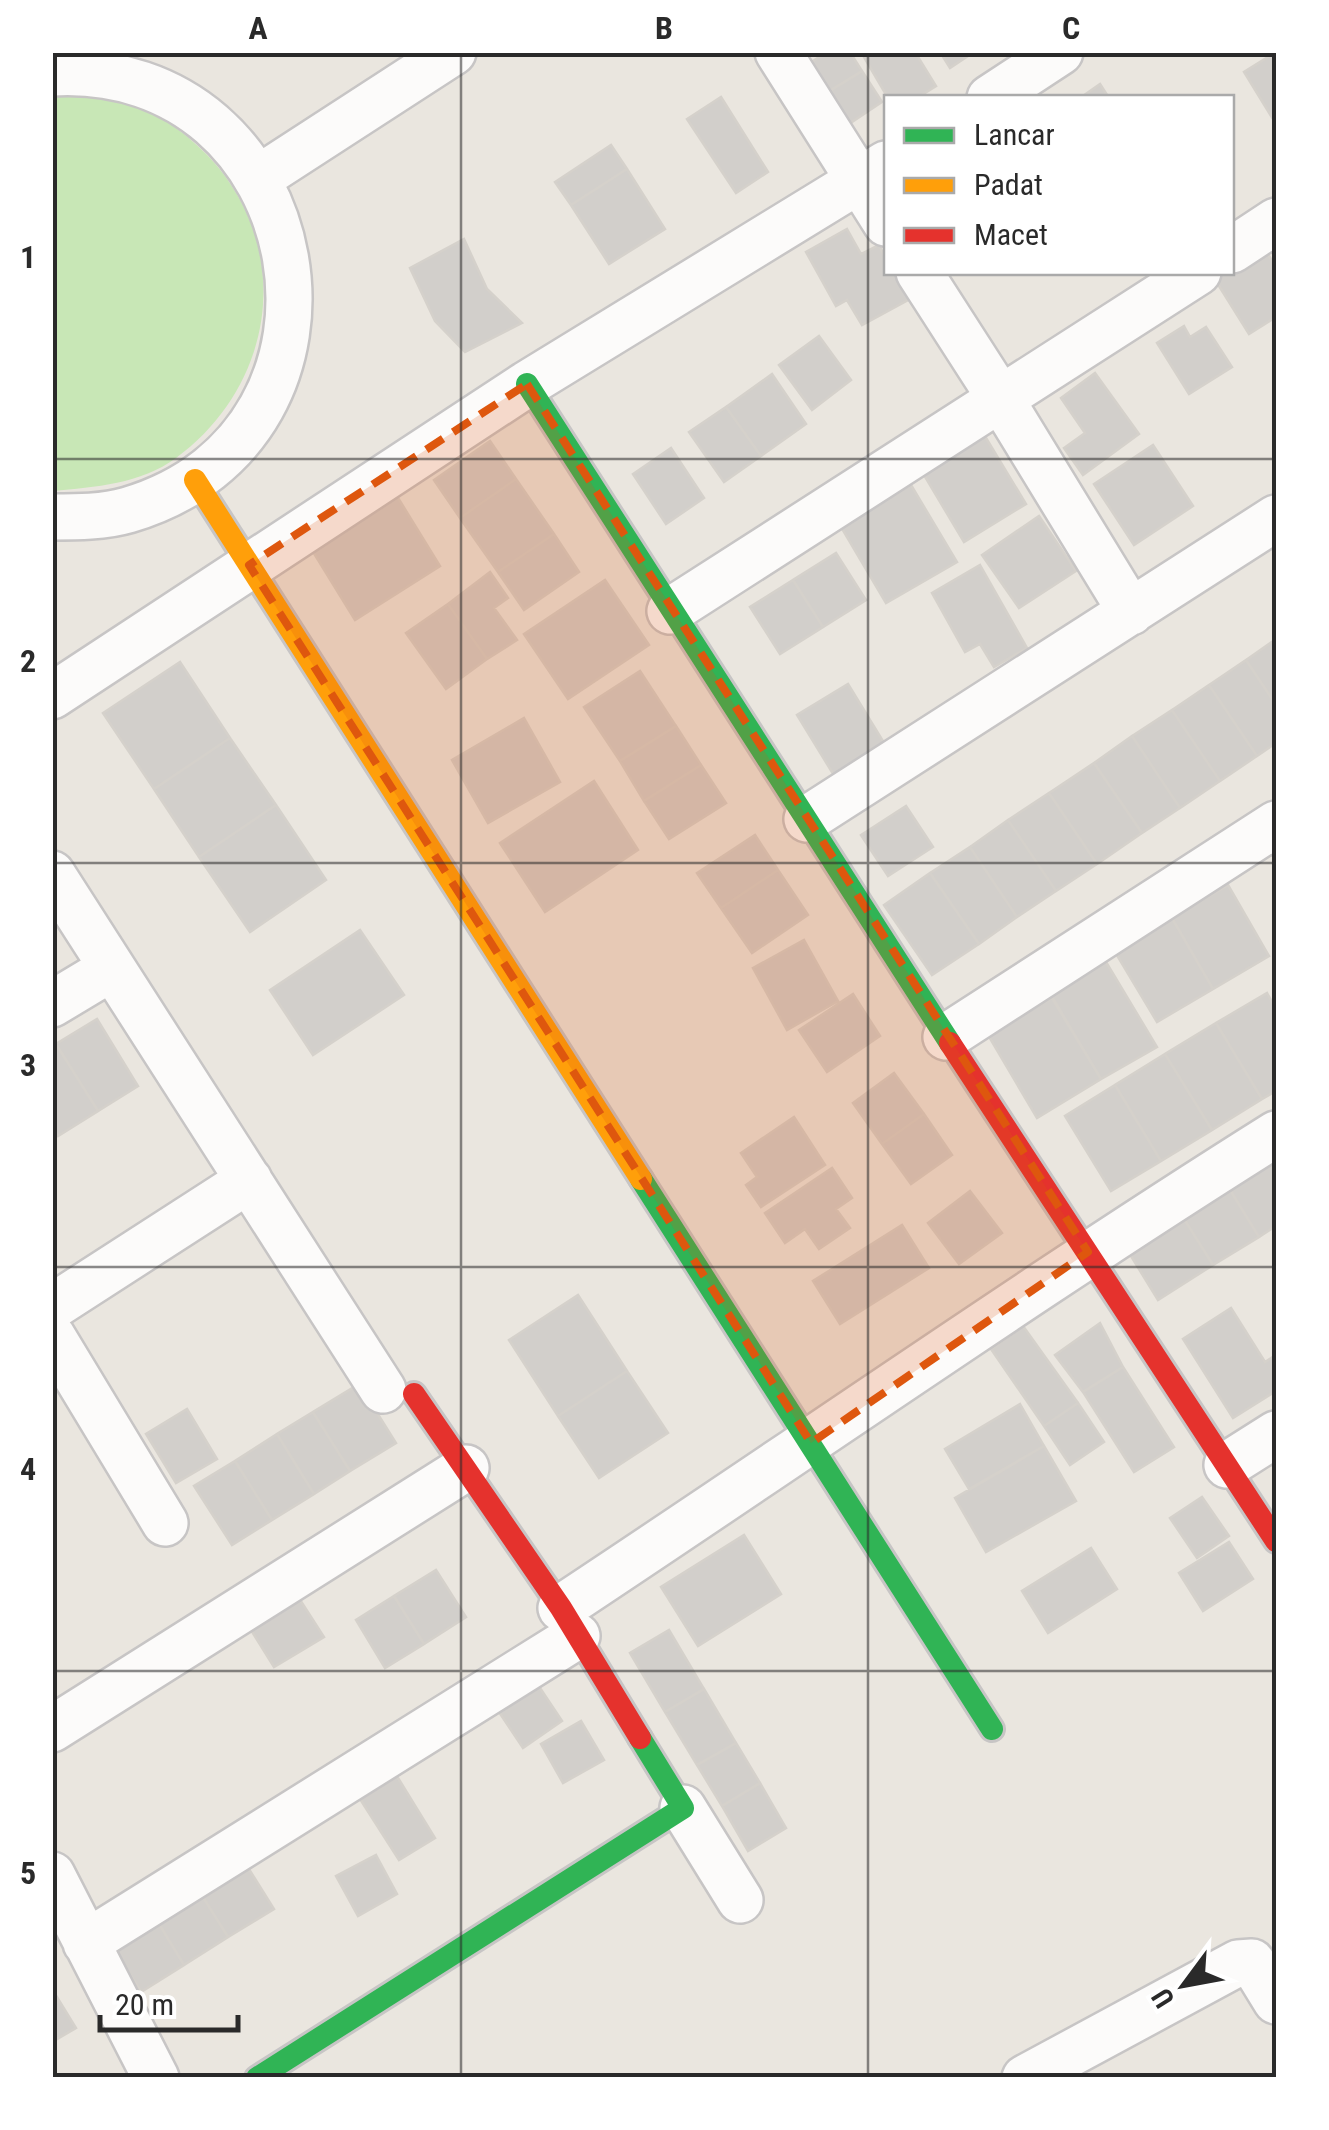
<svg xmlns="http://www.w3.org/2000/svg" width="1329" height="2130" viewBox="0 0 1329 2130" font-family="'Roboto Condensed',sans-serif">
	<rect width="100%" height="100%" fill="#eae6df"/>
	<path fill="#c8e7b6" d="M52,95C77,97 105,96 129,103C159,112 189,136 210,158C295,250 275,385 176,458C141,484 95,487 53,491Z"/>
	<path fill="#d2cfcb" stroke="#d5d1cb" stroke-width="2.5" d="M827,52H850L862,71L828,92L810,63Z
		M861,52H915L936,86L917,98H888Z
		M940,52H974L950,68Z
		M1276,52V124L1244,72Z
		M862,71L882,102L849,124L828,92Z
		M1100,84L1109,98H1080Z
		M721,97L768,172L736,193L687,119Z
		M611,145L627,169L571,205L555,182Z
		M627,169L665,229L609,264L571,205Z
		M847,229L861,254L879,245L886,259V272H895L910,299L862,325L847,300L836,306L806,252Z
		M464,239L487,289L522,323L465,352L435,321L410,268Z
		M1263,246L1276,267V317L1249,334L1214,278L1222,272H1232V266Z
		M1184,326L1190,337L1206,327L1232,367L1189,394L1157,343Z
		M819,336L851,380L812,410L779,365Z
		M1095,373L1139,434L1083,475L1064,448L1085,433L1061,398Z
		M772,374L806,424L761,456L726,407Z
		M726,407L761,456L724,482L689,432Z
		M983,433L1026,504L964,542L921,470Z
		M490,441L516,479L460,518L434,480Z
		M1153,445L1193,506L1134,545L1094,484Z
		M671,448L704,498L666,524L633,474Z
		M516,479L554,534L498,572L460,518Z
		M911,485L957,562L886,603L841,527Z
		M395,493L440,566L355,620L310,547Z
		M1039,516L1076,571L1019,608L982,555Z
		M554,534L579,572L524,610L498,572Z
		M836,553L866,600L823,627L793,580Z
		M980,565L1027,648L994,667L980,644L965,652L932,593Z
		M490,572L508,598L494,608L517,640L487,659L448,604Z
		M605,580L649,645L568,699L524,634Z
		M793,580L823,627L780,654L750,607Z
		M448,604L487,659L446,689L406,633Z
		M1276,639V705L1246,660Z
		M1246,660L1276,705V743L1257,756L1209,685Z
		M180,662L230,738L154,789L103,713Z
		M640,671L676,726L620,761L584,707Z
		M848,684L886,746L835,777L797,715Z
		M1209,685L1257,756L1220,781L1172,710Z
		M1172,710L1220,781L1180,808L1132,736Z
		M524,718L560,782L488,823L452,760Z
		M676,726L701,765L644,801L620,761Z
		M1132,736L1180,808L1142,833L1094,763Z
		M230,738L276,805L199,857L154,789Z
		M1094,763L1142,833L1097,864L1049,793Z
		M701,765L726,803L669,839L644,801Z
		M594,781L638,850L545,912L500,843Z
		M1049,793L1097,864L1056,891L1008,820Z
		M276,805L326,880L250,932L199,857Z
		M906,806L933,847L888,876L861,835Z
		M1008,820L1056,891L1017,917L970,847Z
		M755,835L778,870L721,908L697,873Z
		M970,847L1017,917L979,944L930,873Z
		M778,870L808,915L752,953L721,908Z
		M930,873L979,944L932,975L884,905Z
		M1228,885L1269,956L1213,989L1172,918Z
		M1172,918L1213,989L1157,1022L1115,952Z
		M360,930L404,995L313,1055L270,990Z
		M804,940L838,1001L787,1030L753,968Z
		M1106,962L1157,1047L1101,1079L1051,995Z
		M1267,993L1276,1009V1091L1262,1099L1216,1023Z
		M853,994L880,1036L827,1072L799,1030Z
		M1052,998L1101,1079L1037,1118L988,1035Z
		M97,1019L138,1086L98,1111L56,1044Z
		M1216,1023L1262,1099L1212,1130L1165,1054Z
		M56,1044L98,1111L58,1136L52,1128V1046Z
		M1165,1054L1212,1130L1161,1161L1115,1085Z
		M894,1073L924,1114L882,1144L853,1103Z
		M1115,1085L1161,1161L1111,1191L1065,1116Z
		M924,1114L952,1155L911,1184L882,1144Z
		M794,1117L825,1165L761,1207L746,1185L757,1177L741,1153Z
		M1272,1157L1276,1165V1226L1259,1237L1227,1185Z
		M832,1168L852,1198L836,1209L850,1228L819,1249L805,1229L785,1243L765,1213Z
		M1227,1185L1259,1237L1213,1265L1181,1214Z
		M970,1191L1002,1233L959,1264L928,1223Z
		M1181,1214L1213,1265L1158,1300L1126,1248Z
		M902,1225L929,1268L840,1324L813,1281Z
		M578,1295L627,1371L558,1416L509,1340Z
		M1231,1308L1265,1362L1276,1355V1391L1233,1418L1183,1339Z
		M1100,1323L1123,1367L1083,1392L1055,1355Z
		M1023,1326L1078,1403L1044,1426L991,1349Z
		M1123,1367L1174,1447L1134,1472L1083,1392Z
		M627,1371L668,1433L599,1478L558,1416Z
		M359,1384L396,1443L350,1471L313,1412Z
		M1078,1403L1104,1442L1070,1465L1044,1426Z
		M1020,1404L1044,1446L969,1489L945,1449Z
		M187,1409L217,1459L176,1483L146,1434Z
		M313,1412L350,1471L314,1494L277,1434Z
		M277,1434L314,1494L272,1520L235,1461Z
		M1044,1446L1076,1501L986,1552L955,1498Z
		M235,1461L272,1520L232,1545L194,1486Z
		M1202,1497L1229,1536L1197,1558L1170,1518Z
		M744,1535L781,1594L698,1646L661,1587Z
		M1229,1542L1253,1579L1203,1611L1179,1573Z
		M1091,1548L1117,1589L1048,1633L1022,1591Z
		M436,1570L466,1617L424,1644L394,1596Z
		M295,1592L324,1637L274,1667L246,1622Z
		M394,1596L424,1644L385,1668L356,1620Z
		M669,1630L704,1689L665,1712L630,1653Z
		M532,1676L562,1721L523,1748L493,1703Z
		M704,1689L736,1743L697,1765L665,1712Z
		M581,1721L604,1760L563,1783L541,1744Z
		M736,1743L760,1783L722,1806L697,1765Z
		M395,1773L435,1838L399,1860L358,1796Z
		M760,1783L786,1828L748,1851L722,1806Z
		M376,1855L397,1894L358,1916L336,1876Z
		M242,1858L274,1909L228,1937L196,1886Z
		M196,1886L228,1937L184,1965L153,1914Z
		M153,1914L184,1965L141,1992L109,1941Z
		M52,1989L76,2028L52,2042Z"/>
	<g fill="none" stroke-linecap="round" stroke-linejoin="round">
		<g stroke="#c7c5c5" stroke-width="50">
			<path id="street" d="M778,52L886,223
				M52,73C317,58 384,434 128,510C104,517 77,517 52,517
				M990,98L1060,52
				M257,179L453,52
				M1232,250L1276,221
				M919,272L1002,401L1131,612
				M670,611L1198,272
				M52,696L527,384L886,164
				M807,819L1276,518
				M52,874L383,1390
				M52,1004L112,968
				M946,1037L1276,824
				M52,1307L249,1180
				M52,1336L165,1523
				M1227,1465L1276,1434
				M561,1608C800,1450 1034,1286 1276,1134
				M52,1729L466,1468
				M683,1808L740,1900
				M52,1875L156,2078
				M86,1943L577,1636
				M1025,2078L1238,1963L1252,1962L1276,2001"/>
		</g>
		<g stroke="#c7c5c5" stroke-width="28">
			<path id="fast" d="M527,384L950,1043
				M641,1179L992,1729
				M257,2078L683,1808L640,1738"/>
		</g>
		<g stroke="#c7c5c5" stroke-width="28">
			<path id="slow" d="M195,480L641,1179"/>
		</g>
		<g stroke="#c7c5c5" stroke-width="28">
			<path id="jam" d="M950,1043L1276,1541
				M414,1394L561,1608L640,1738"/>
		</g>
		<use href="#street" stroke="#fcfbfa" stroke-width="45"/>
		<use href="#fast" stroke="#30b455" stroke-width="22"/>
		<use href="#slow" stroke="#ff9f0a" stroke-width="22"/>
		<use href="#jam" stroke="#e5322d" stroke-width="22"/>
	</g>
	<path fill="#de570e" fill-opacity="0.2" stroke="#de570e" stroke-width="8" stroke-dasharray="20 12" stroke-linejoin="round" d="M527,384L1088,1252L811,1443L249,565Z"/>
	<path fill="none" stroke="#2a2a2a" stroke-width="2.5" stroke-opacity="0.55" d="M461,52V2078M868,52V2078M52,459H1276M52,863H1276M52,1267H1276M52,1671H1276"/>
	<rect width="1329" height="2130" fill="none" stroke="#ffffff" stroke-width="110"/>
	<rect x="884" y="95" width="350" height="180" fill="#ffffff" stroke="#aaaaaa" stroke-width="2.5"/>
	<rect x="904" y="128" width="50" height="15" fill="#30b455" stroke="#aaaaaa" stroke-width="2.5"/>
	<text x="974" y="145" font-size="30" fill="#2a2a2a">Lancar</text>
	<rect x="904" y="178" width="50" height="15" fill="#ff9f0a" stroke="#aaaaaa" stroke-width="2.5"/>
	<text x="974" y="195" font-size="30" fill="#2a2a2a">Padat</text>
	<rect x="904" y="228" width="50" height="15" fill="#e5322d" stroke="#aaaaaa" stroke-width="2.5"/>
	<text x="974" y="245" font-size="30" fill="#2a2a2a">Macet</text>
	<g transform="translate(1184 1985) rotate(238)" stroke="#ffffff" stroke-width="8" paint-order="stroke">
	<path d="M0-8L18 38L0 25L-18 38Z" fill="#2a2a2a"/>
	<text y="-15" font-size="28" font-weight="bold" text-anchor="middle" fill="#2a2a2a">U</text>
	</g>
	<path d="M100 2015v15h138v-15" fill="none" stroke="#2a2a2a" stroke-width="5"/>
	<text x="115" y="2015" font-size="30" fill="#2a2a2a" stroke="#ffffff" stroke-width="8" paint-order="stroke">20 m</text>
	<rect x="55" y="55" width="1219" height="2020" fill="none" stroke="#2a2a2a" stroke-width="4"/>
	<g font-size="32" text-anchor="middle" font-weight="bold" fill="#2a2a2a">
		<text x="258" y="39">A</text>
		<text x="664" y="39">B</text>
		<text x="1071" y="39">C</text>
		<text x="28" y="268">1</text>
		<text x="28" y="672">2</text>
		<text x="28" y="1076">3</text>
		<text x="28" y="1480">4</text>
		<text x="28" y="1884">5</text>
	</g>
</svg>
